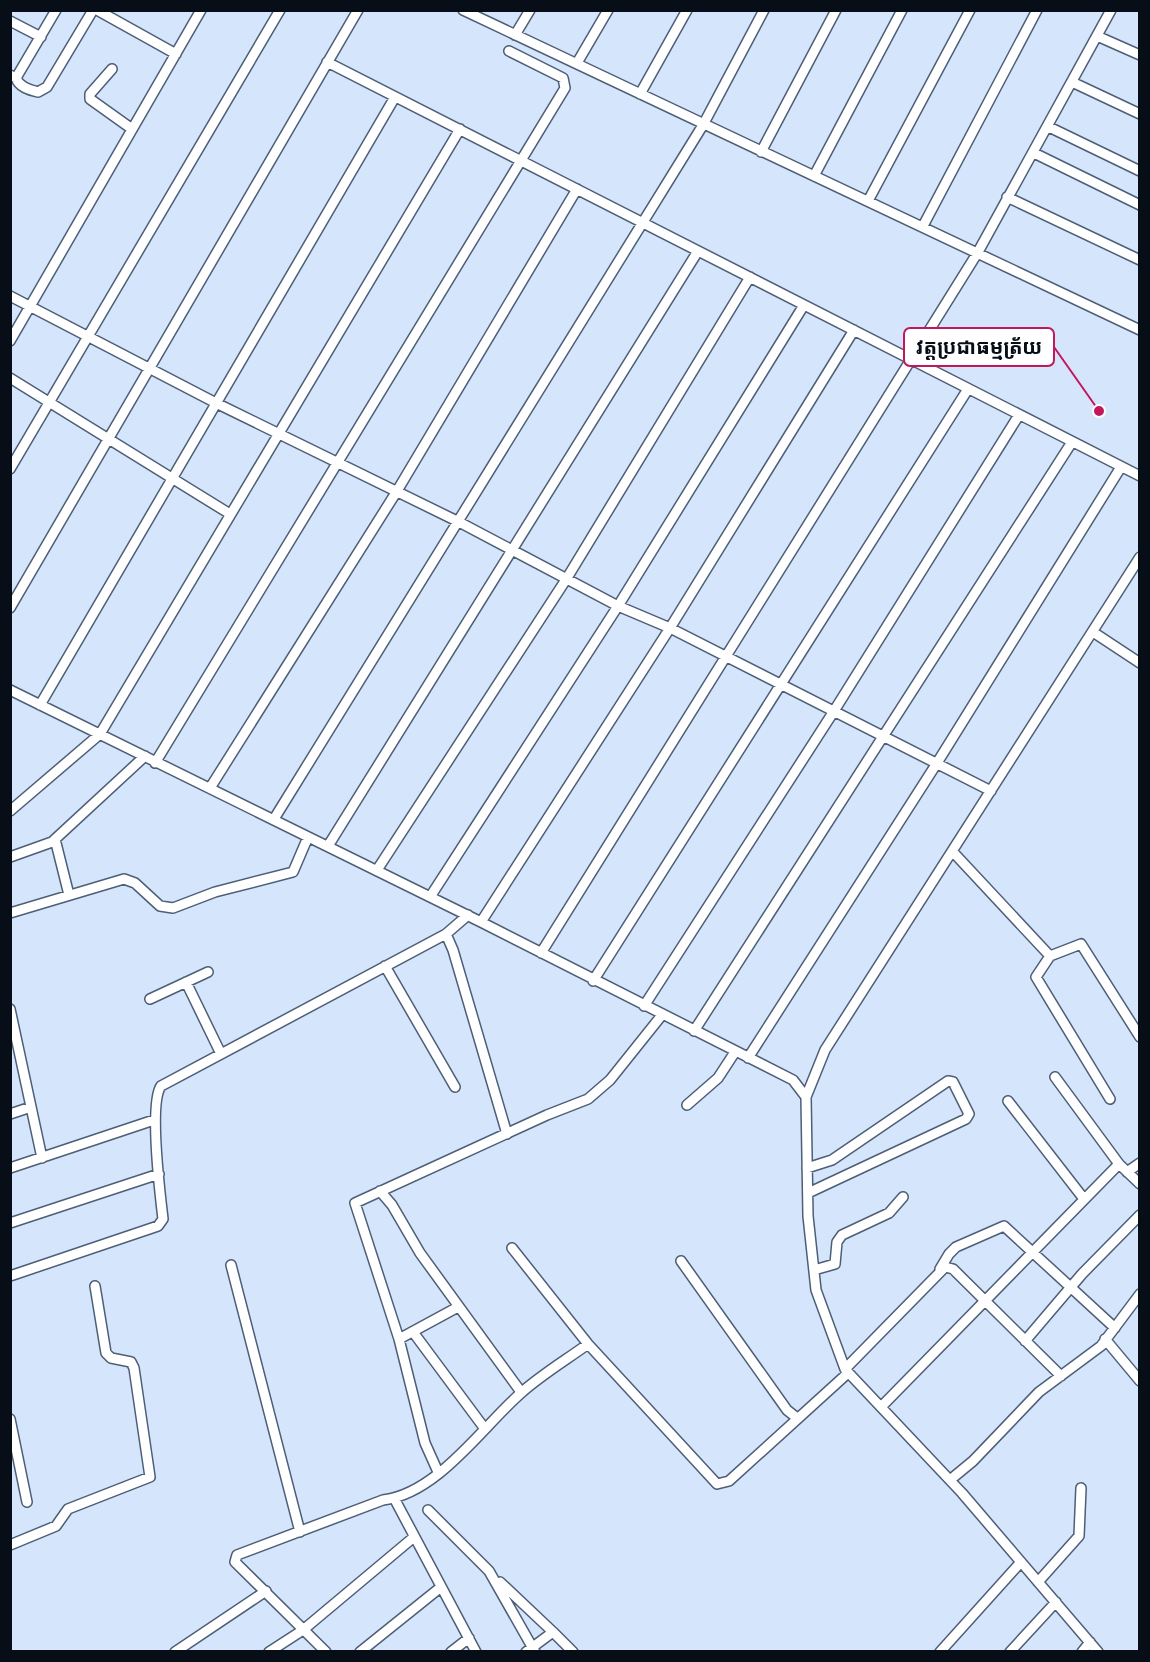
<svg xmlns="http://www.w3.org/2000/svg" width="1150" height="1662" viewBox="0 0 1150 1662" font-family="'Alegreya Sans','Noto Sans Khmer',sans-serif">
	<rect width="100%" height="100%" fill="#d5e5fc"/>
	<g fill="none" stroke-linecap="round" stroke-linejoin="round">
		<g stroke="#4d5e77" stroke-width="12">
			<path id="minor" d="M97,10L176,54
				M463,10L1140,330
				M10,21L41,37
				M515,35L530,10
				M1097,36L1140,55
				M327,62L1140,476
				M577,63L608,10
				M112,69L90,94V99L132,129
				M10,75L16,78L56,10
				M16,78C19,87 29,90 38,92L47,87L93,10
				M1072,82L1140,114
				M640,94L687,10
				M1049,127L1140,171
				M761,152L836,10
				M1034,153L1140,205
				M814,176L902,10
				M1007,197L1140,260
				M868,201L970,10
				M923,226L1037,10
				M10,296L218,404L459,522L618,606L670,628L991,791
				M10,341L201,10
				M10,378L230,514
				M10,469L280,10
				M10,608L358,10
				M1093,632L1140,663
				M10,690L481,922L793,1080L806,1097
				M40,705L395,97
				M155,763L565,88L563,78L509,51
				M210,788L397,491L577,189
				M10,811L100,734L460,129
				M274,819L703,125L764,10
				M55,839L69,895
				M328,846L698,251
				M953,852L1050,956L1081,944L1140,1037
				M10,857L52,842L145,756
				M377,870L567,578L750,277
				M430,897L618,606L804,305
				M10,913L124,879L135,883L160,906L173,908L215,892L293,872L308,837
				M481,922L670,628L854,330
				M446,934L453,950L507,1134
				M541,953L978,252L1111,10
				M1050,956L1036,977L1110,1099
				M385,966L455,1087
				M593,981L968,389
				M186,982L221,1054
				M150,999L208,972
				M644,1006L834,711L1019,415
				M10,1009L42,1158
				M694,1031L1072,442
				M748,1058L937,763L1121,467
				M1055,1077L1119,1164L1140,1184
				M1008,1101L1084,1199
				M687,1105L718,1078L735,1052
				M10,1114L31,1107
				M10,1168L154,1120
				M807,1168L832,1160L948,1081L953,1082L969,1114L966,1119L808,1193
				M1127,1172L1140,1163
				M380,1191L392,1205L420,1253L521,1392
				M10,1223L159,1174
				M512,1248L588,1344L717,1484L729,1481L848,1373
				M681,1261L787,1410L797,1418
				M231,1265L300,1532
				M940,1269L949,1254L956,1247L1004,1226L1115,1328
				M814,1270L835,1264L837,1242L842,1235L889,1213L903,1197
				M10,1276L158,1226L163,1219C160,1194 149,1103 161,1086L446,934L468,915
				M413,1332L485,1429
				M399,1339L458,1307
				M1105,1339L1140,1381
				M1025,1341L1082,1274L1140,1215
				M845,1369L945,1267L953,1269L1061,1376
				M881,1407L1119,1164
				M10,1419L27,1502
				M438,1472L425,1443L399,1339L355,1203L547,1115L588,1099L610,1080L662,1015
				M950,1480L973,1461L1039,1392L1101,1346L1140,1294
				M394,1498L476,1652
				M428,1510L489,1571L535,1652
				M10,1545L56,1526L68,1509L150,1477L134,1368L131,1362L111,1358L106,1353L95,1286
				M500,1582L553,1632L526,1652
				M1038,1582L1079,1536L1081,1488
				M553,1632L573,1652
				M175,1652L266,1591
				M269,1652L303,1630L414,1537
				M326,1652L235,1562L237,1555L383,1500C438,1493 482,1427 521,1393C541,1375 566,1360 588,1344
				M360,1652L441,1587
				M451,1652L469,1638
				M940,1652L1021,1562
				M1010,1652L1056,1602
				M1082,1652L1090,1642
				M1098,1652L962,1493L845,1369L816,1290L808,1216L806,1097L825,1050L1140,557"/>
		</g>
		<use href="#minor" stroke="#fff" stroke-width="9"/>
	</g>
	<path fill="none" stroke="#c2185b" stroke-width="2" d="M1099 411L1054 347"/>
	<circle fill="#c2185b" stroke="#fff" stroke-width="2" cx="1099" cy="411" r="6"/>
	<rect fill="#fff" stroke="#c2185b" stroke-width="2" x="904" y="328" width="150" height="38" rx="6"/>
	<g font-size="20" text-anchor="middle" font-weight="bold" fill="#080e17">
		<text x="979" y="354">វត្តប្រជាធម្មត្រ័យ</text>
	</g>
	<rect width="1150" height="1662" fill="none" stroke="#080e17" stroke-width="24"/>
</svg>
